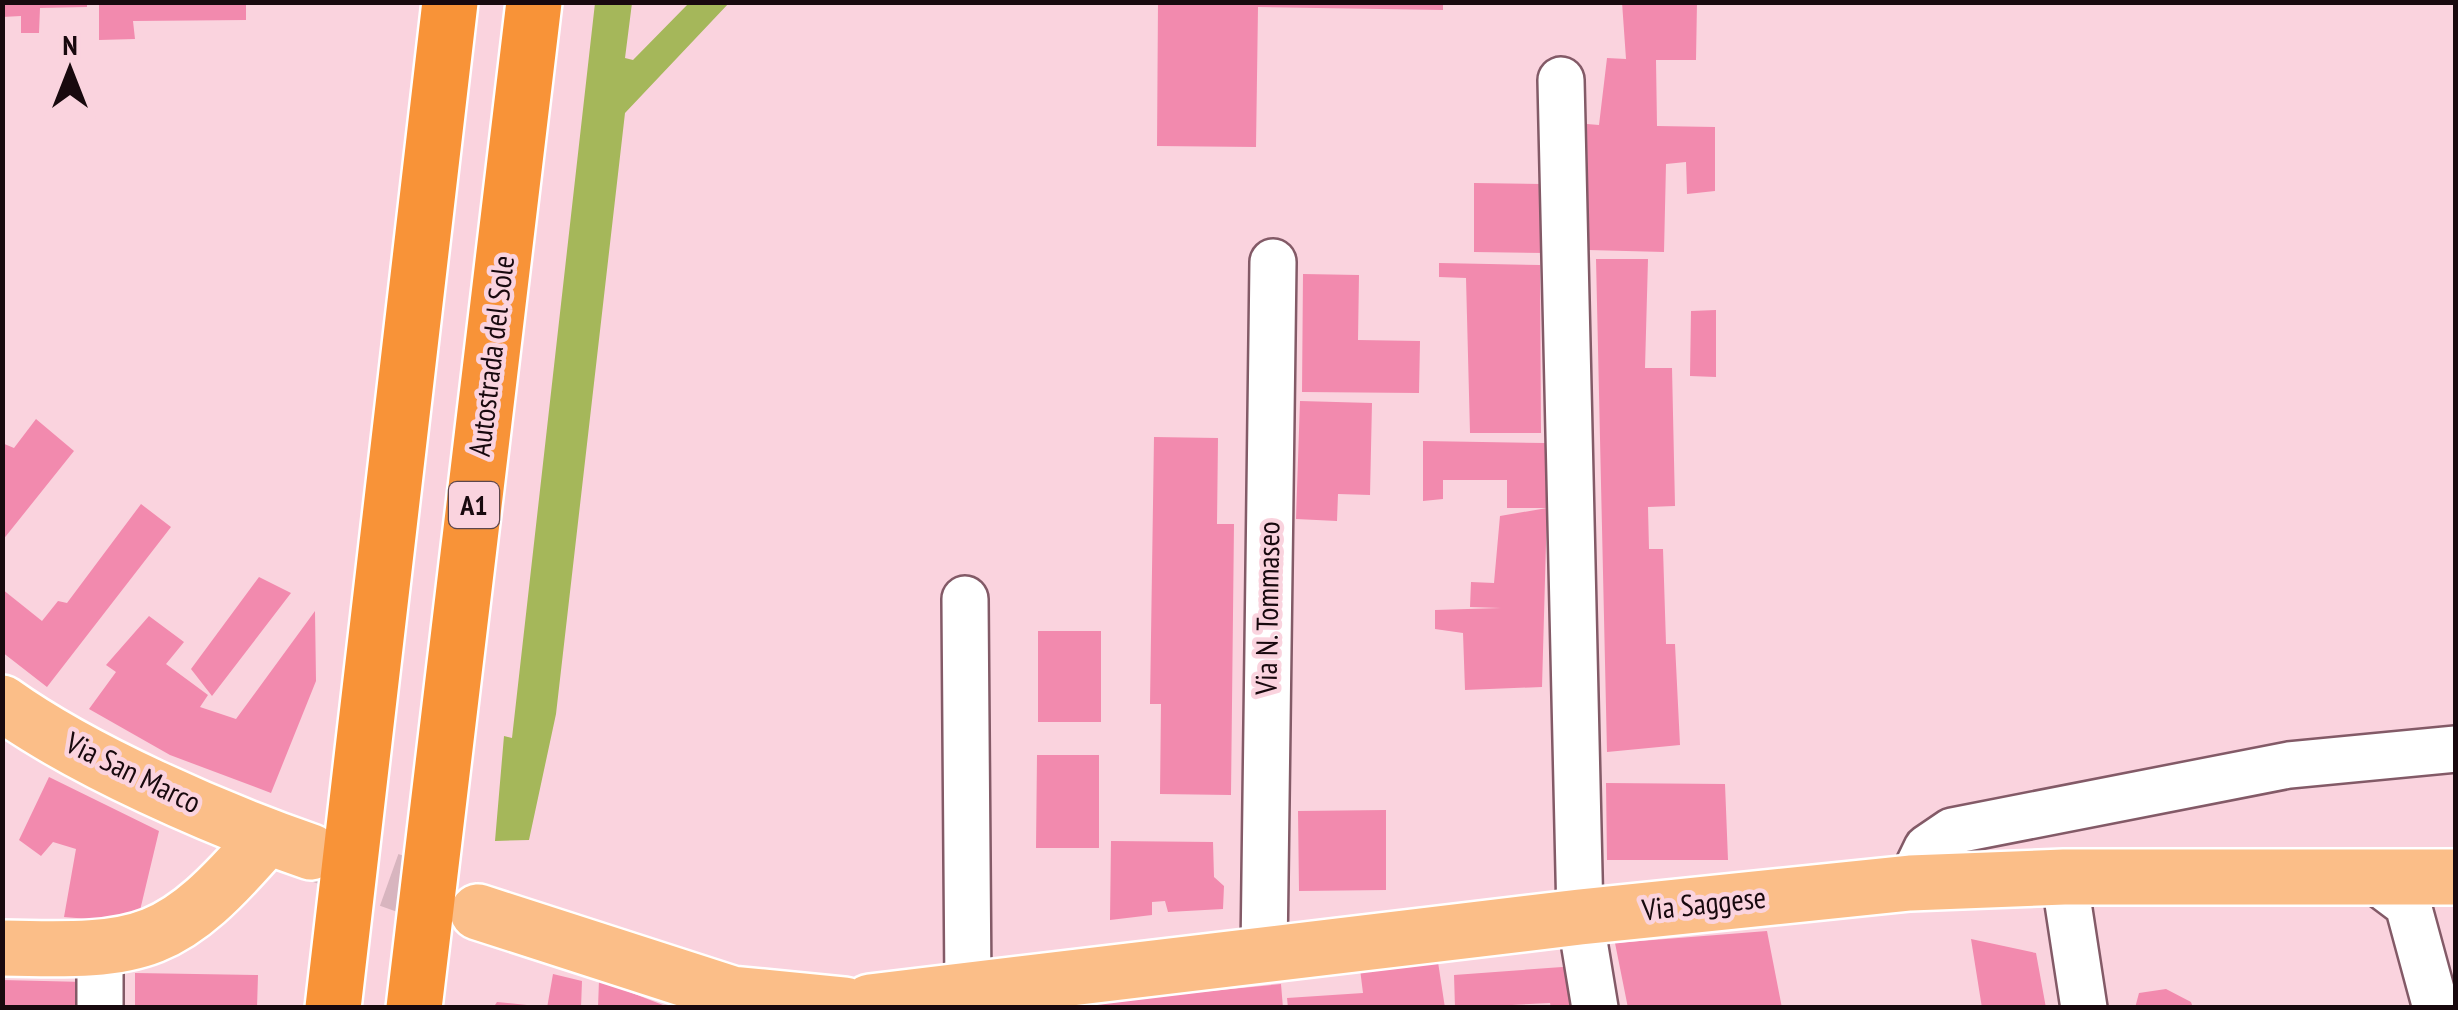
<svg xmlns="http://www.w3.org/2000/svg" width="2458" height="1010" viewBox="0 0 2458 1010" font-family="'PT Sans Narrow',sans-serif">
	<rect width="100%" height="100%" fill="#fad3de"/>
	<path fill="#a5b75a" d="M595,3H632L625,58L633,60L689,3H729L625,113L556,714L529,840L495,841L504,736L512,738Z"/>
	<path fill="#f28aae" d="M2,2H87V7L40,8L39,33H21V16L2,17Z
		M99,2H246V20L133,21L135,39L99,40Z
		M1158,2H1443V10L1258,7L1256,147L1157,146Z
		M1622,2H1697L1696,60H1656L1657,126L1715,127V191L1687,194L1686,162L1666,164L1664,252L1588,250L1587,124L1599,125L1607,58L1626,59Z
		M1474,183L1542,184L1545,253L1474,252Z
		M1596,259H1648L1645,368H1672L1675,506L1648,507L1649,549H1663L1666,644H1675L1680,745L1607,752Z
		M1439,263L1540,265L1541,433H1470L1466,278L1439,277Z
		M1303,274L1359,275L1358,340L1420,341L1419,393L1302,392Z
		M1716,310V377L1690,376L1691,311Z
		M1300,401L1372,403L1370,495L1338,494L1337,521L1296,519Z
		M36,419L74,451L2,541V443L14,448Z
		M1154,437L1218,438L1217,524H1234L1231,795L1160,794L1161,704H1150Z
		M1423,441L1545,443L1547,508H1507V480H1443V499L1423,501Z
		M141,504L171,527L47,687L2,652V589L42,621L58,601L67,603Z
		M1547,508L1542,687L1465,690L1463,633L1435,629V610L1501,608L1470,607L1471,582L1494,583L1500,516Z
		M259,577L291,593L212,696L191,669Z
		M315,611L316,681L271,793L170,755L89,709L116,672L106,665L149,616L184,642L166,664L208,695L200,707L236,719Z
		M1038,631H1101V722H1038Z
		M1037,755H1099V848H1036Z
		M49,777L159,831L137,923L64,917L76,849L53,842L41,856L19,840Z
		M1606,783L1725,784L1728,860H1607Z
		M1386,810V890L1299,891L1298,811Z
		M1111,841L1213,842L1214,877L1224,886L1223,909L1168,912L1165,901L1152,902V915L1110,920Z
		M1767,931L1782,1008H1628L1615,943Z
		M1971,939L2036,953L2046,1008H1982Z
		M1438,962L1445,1008H1288L1287,998L1363,993L1360,969Z
		M1576,966L1581,1008H1551L1550,1003L1455,1008L1454,975Z
		M135,973L258,975L257,1008H135Z
		M553,974L582,981L581,1008H547Z
		M2,980L85,982V1008H2Z
		M599,980L668,1007V1008H598Z
		M1281,984L1283,1008H1068V1005Z
		M2166,989L2191,1002L2193,1008H2135L2139,993Z
		M497,1002L527,1005L526,1008H493Z"/>
	<g fill="none" stroke-linecap="round" stroke-linejoin="round">
		<path stroke="#d8b5bf" stroke-width="55" stroke-dasharray="55 28" stroke-linecap="butt" d="M311,852L471,909"/>
		<g stroke="#835a67" stroke-width="50">
			<path id="minor" d="M1561,80L1580,917L1595,1008
				M965,599L968,989
				M2368,875L2408,905L2436,1008
				M2064,877L2084,1008
				M1910,883L1927,848L1952,831L2289,765L2456,749
				M1264,954L1273,262
				M100,1008V949"/>
		</g>
		<g stroke="#fff" stroke-width="60">
			<path id="major" d="M2,703C83,761 216,819 311,852
				M478,912L732,994L845,1005
				M2,948C147,952 171,947 267,837
				M870,1002L1580,917L1910,883L2064,877H2456"/>
		</g>
		<g stroke="#fff" stroke-width="60">
			<path id="highway" d="M333,1008L450,2
				M414,1008L534,2"/>
		</g>
		<use href="#minor" stroke="#fff" stroke-width="45"/>
		<use href="#major" stroke="#fbbe88" stroke-width="55"/>
		<use href="#highway" stroke="#f89338" stroke-width="55"/>
	</g>
	<g text-anchor="middle" stroke-width="9" stroke-linejoin="round" paint-order="stroke">
		<rect fill="#fad3de" stroke="#5c464c" stroke-width="2.5" x="449" y="482" width="50" height="46" rx="8"/>
		<g font-size="28" font-weight="bold" fill="#18090e">
			<text x="474" y="515">A1</text>
		</g>
		<g font-size="30" fill="#18090e" stroke="#fad3de">
			<text transform="translate(492 356) rotate(-83)" y="10">Autostrada del Sole</text>
			<text transform="translate(1268 608) rotate(-89)" y="10">Via N. Tommaseo</text>
			<text transform="translate(133 773) rotate(26)" y="10">Via San Marco</text>
			<text transform="translate(1704 904) rotate(-6)" y="10">Via Saggese</text>
		</g>
	</g>
	<rect width="2458" height="1010" fill="none" stroke="#18090e" stroke-width="10"/>
	<g transform="translate(70 70)" stroke="#fad3de" stroke-width="8" paint-order="stroke">
	<path d="M0-8L18 38L0 25L-18 38Z" fill="#18090e"/>
	<text y="-15" font-size="28" font-weight="bold" text-anchor="middle" fill="#18090e">N</text>
	</g>
</svg>
